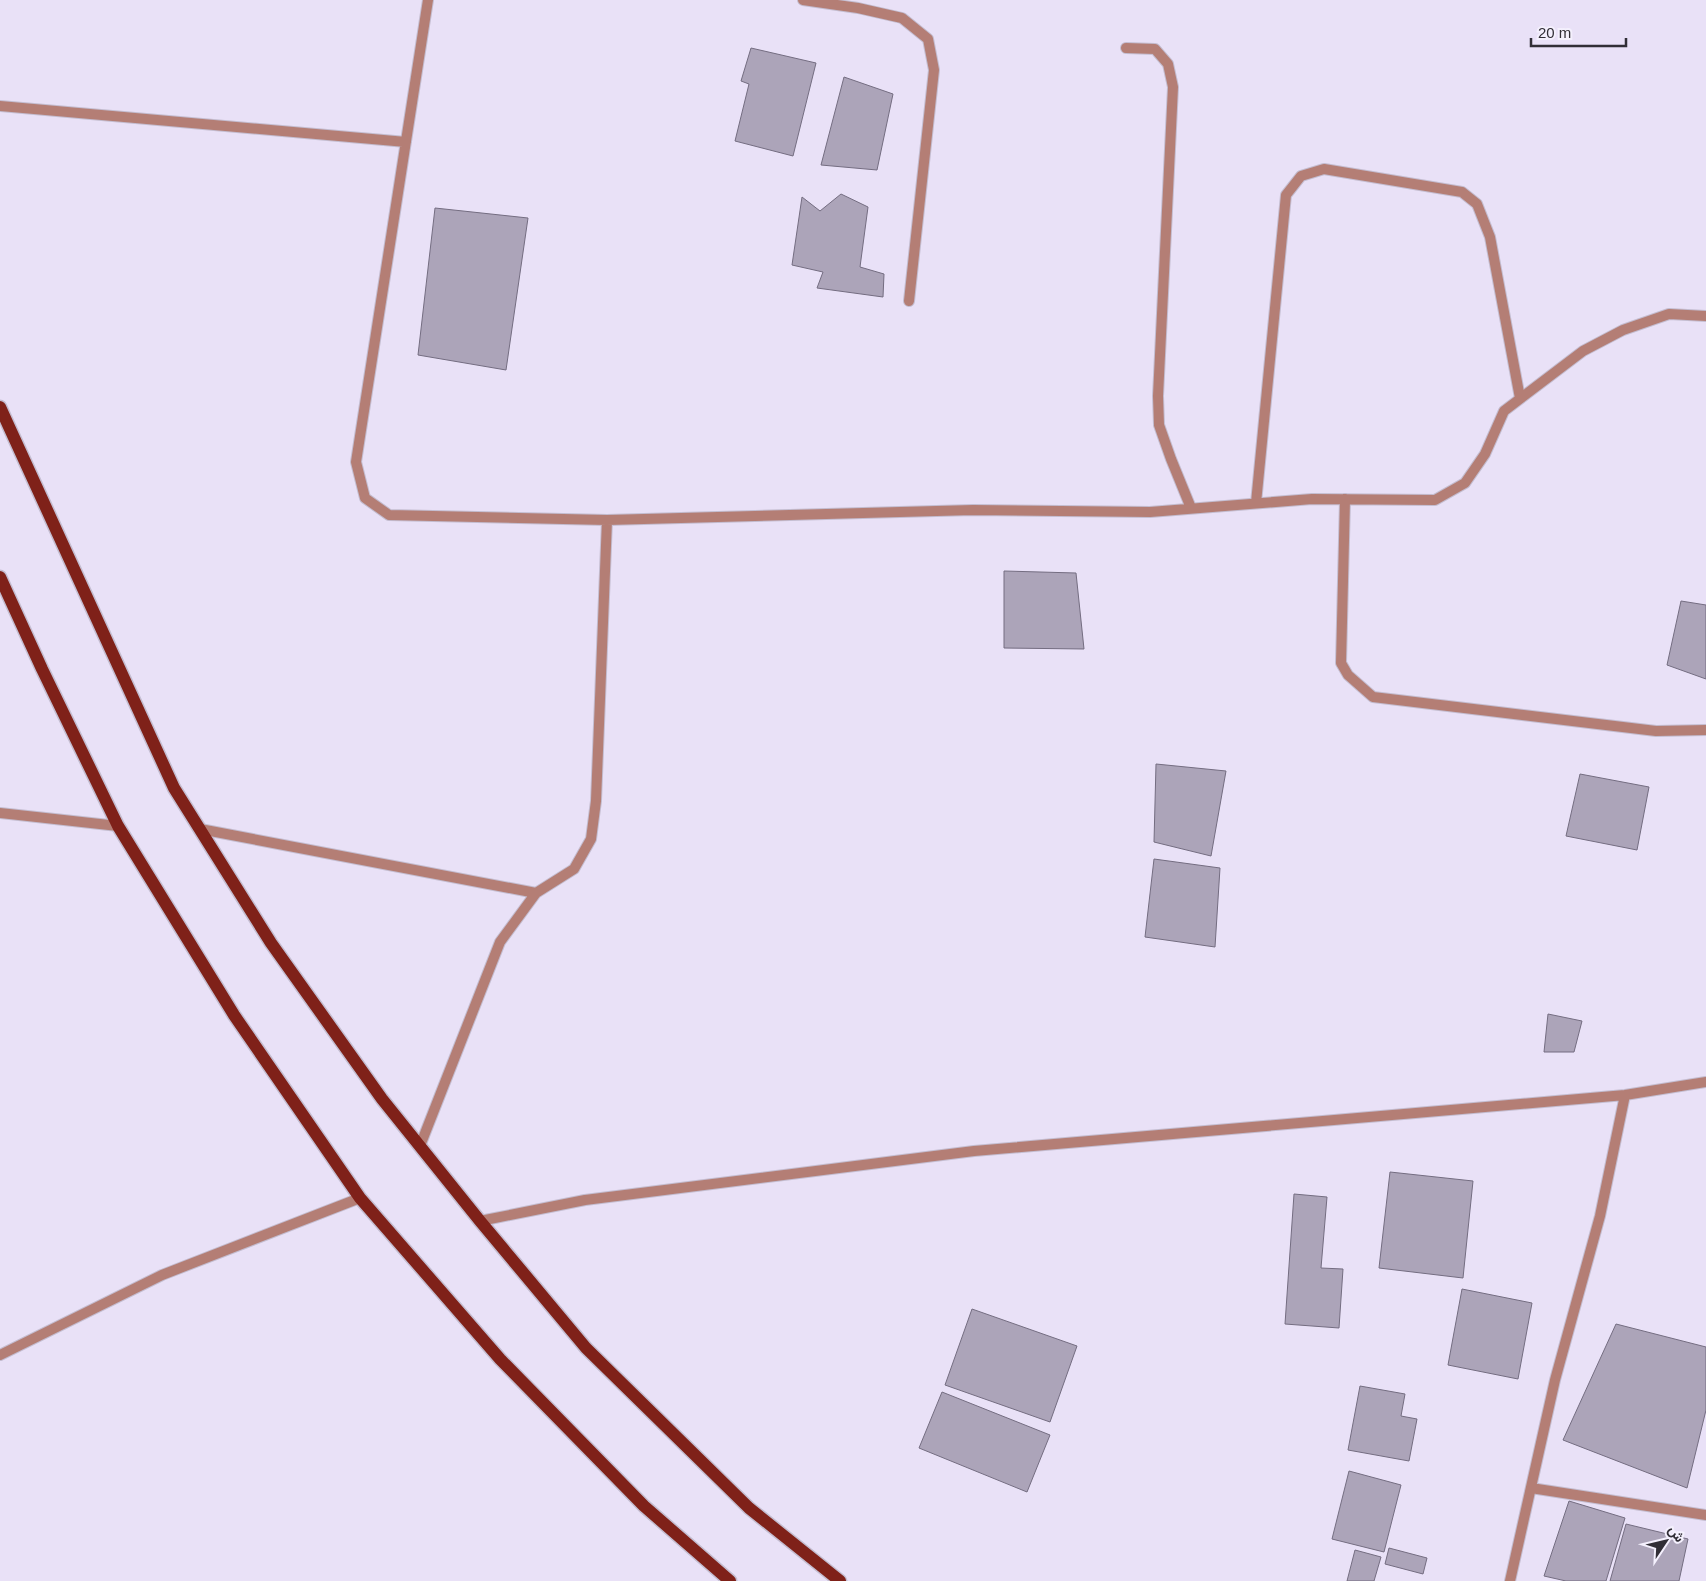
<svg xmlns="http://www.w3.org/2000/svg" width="1706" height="1581" viewBox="0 0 1706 1581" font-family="Arial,Vazirmatn,sans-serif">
	<rect width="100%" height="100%" fill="#e9e1f7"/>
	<path fill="#aca4b9" stroke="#746d81" d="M751,48L816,63L793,156L735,141L749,84L741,81Z
		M844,77L893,94L877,170L821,165Z
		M841,194L868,207L860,267L884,274L883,297L817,288L823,272L792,265L802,197L820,211Z
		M435,208L528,218L506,370L418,355Z
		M1004,571L1076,573L1084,649L1004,648Z
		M1681,601L1706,605V679L1667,665Z
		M1156,764L1226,771L1211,856L1154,842Z
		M1580,774L1649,787L1637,850L1566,836Z
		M1154,859L1220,868L1215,947L1145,937Z
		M1548,1014L1582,1021L1574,1052H1544Z
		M1390,1172L1473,1181L1463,1278L1379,1268Z
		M1294,1194L1327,1197L1321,1268L1343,1269L1339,1328L1285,1324Z
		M1462,1289L1532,1303L1518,1379L1448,1365Z
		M972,1309L1077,1346L1050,1422L945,1385Z
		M1616,1324L1706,1347V1410L1687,1488L1563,1440Z
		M1360,1386L1405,1394L1401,1416L1417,1419L1409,1461L1348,1450Z
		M942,1392L1050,1435L1027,1492L919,1448Z
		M1349,1471L1401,1485L1384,1552L1332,1539Z
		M1569,1501L1625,1518L1606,1581H1566L1544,1576Z
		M1626,1524L1688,1539L1679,1581H1610Z
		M1389,1548L1427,1558L1423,1574L1385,1564Z
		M1355,1550L1381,1557L1374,1581H1347Z"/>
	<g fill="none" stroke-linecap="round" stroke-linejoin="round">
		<g stroke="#c4bdd0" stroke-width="12">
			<path id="minor" d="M428,0L356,462L365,498L389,515L607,520L973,510L1150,512L1312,499L1435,500L1465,483L1485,454L1504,411L1583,351L1623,330L1669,314L1706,316
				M803,0L858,8L902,18L928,39L934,70L909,301
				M1126,48L1155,49L1168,64L1173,87L1158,396L1159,425L1171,459L1191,508
				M0,106L406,142
				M1345,499L1341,663L1348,675L1373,697L1656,731L1706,730
				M1256,503L1286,195L1301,176L1324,169L1462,192L1477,204L1490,237L1520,398
				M0,813L118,826
				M200,829L536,893
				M420,1146L500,942L536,893L574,869L591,839L596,801L607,520
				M480,1221L585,1200L974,1151L1625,1095L1706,1082
				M0,1355L162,1275L360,1198
				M1531,1488L1706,1515
				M1510,1581L1555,1380L1600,1216L1625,1095"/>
		</g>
		<g stroke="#c4bdd0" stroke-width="15">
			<path id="primary" d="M0,407L174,788L271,943L382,1099L480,1221L586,1348L749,1508L840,1581
				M0,577L42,669L118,826L234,1015L360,1198L500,1359L644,1506L730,1581"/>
		</g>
		<use href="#minor" stroke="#b47e75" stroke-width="10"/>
		<use href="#primary" stroke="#7f2119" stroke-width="12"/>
	</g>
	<g transform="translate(1666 1541) rotate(55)" stroke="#f4f0fd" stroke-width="4" paint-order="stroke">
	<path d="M0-4L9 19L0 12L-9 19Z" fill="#312e36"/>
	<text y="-8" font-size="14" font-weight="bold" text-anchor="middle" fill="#312e36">ش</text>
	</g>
	<path d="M1531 38v8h95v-8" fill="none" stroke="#312e36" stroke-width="2.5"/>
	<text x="1538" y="38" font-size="15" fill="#312e36" stroke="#f4f0fd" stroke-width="4" paint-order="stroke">20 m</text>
</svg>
